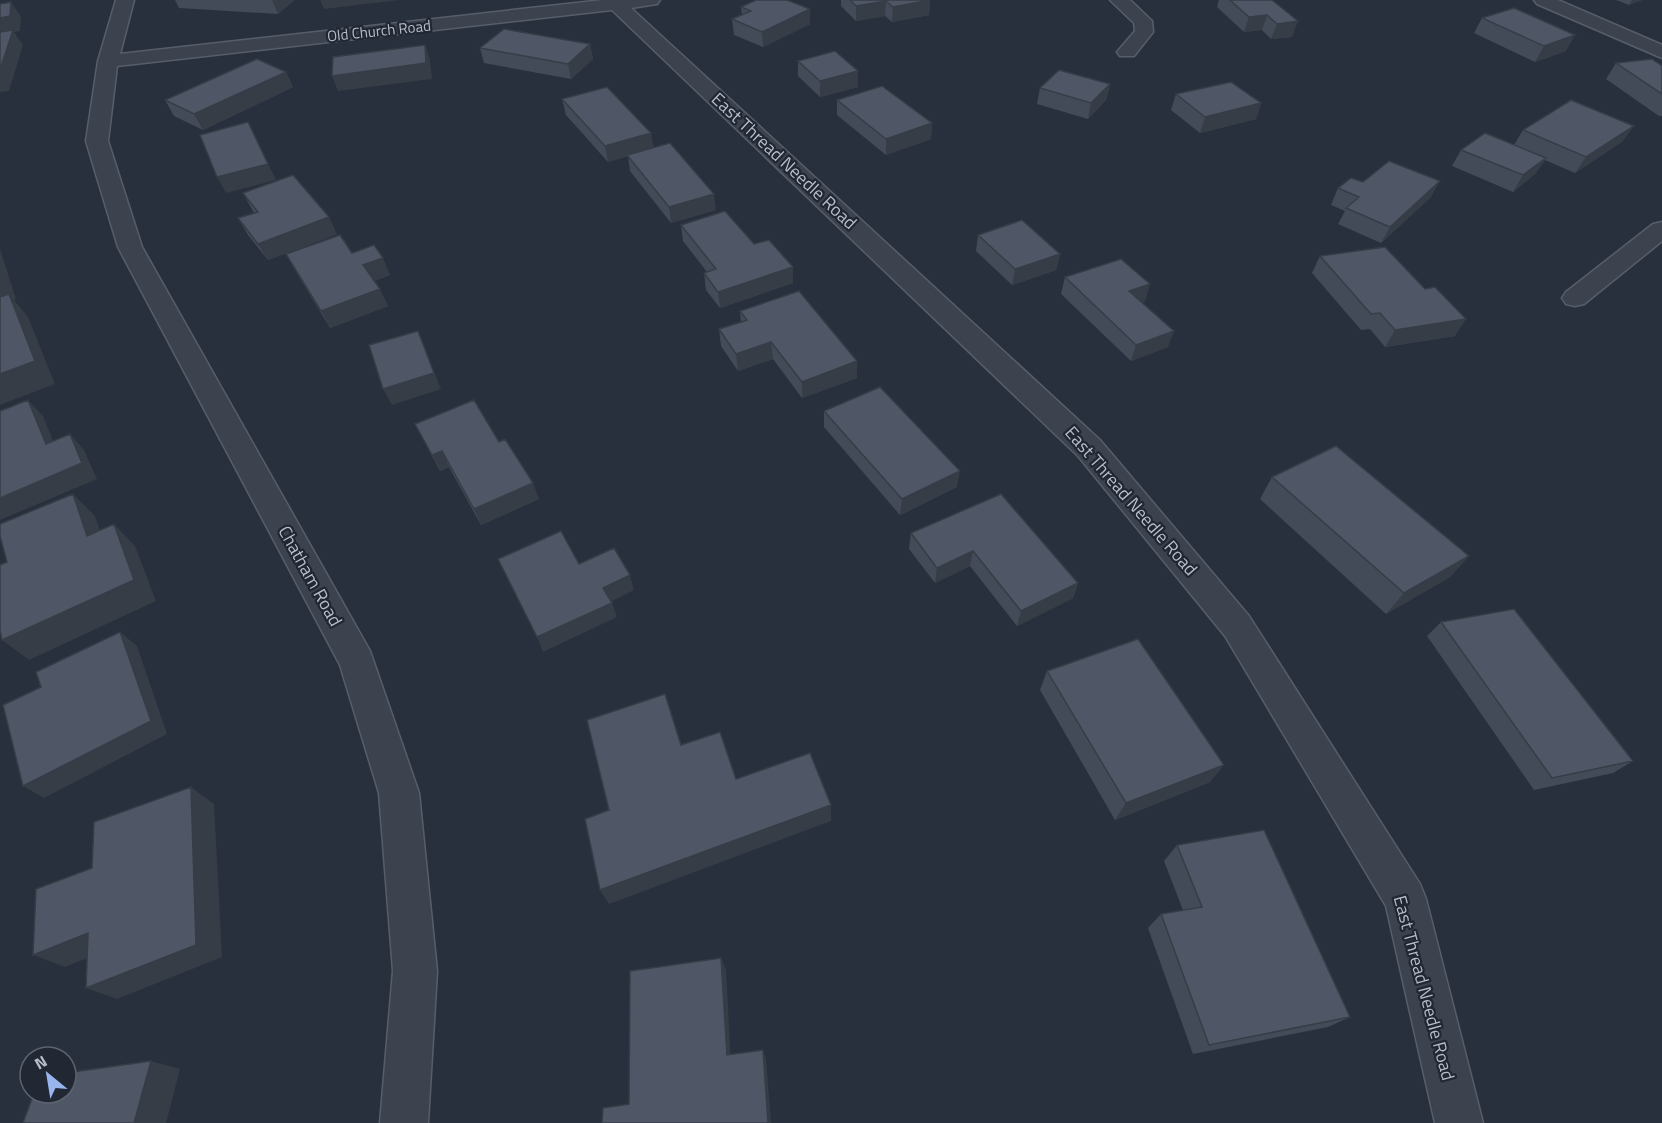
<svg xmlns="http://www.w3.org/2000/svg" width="1662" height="1123" viewBox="0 0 1662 1123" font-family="'Titillium Web',sans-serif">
	<rect width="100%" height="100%" fill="#28303e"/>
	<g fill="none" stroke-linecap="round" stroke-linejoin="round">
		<g stroke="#575e69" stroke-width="3">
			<path id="minor" d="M116,0H134L120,54L603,0H660L657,4L631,8L1100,440L1249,616L1420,884L1426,899L1483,1123H1435L1386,906L1225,636L1078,456L612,10L117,66L108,141L142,247L370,651L419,793L437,971L428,1123H380L393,971L379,793L340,665L118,247L86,141L98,61Z
				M1110,0H1130L1152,21L1153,32L1134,56H1120L1117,52L1135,31L1134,23Z
				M1534,0H1558L1662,45V58L1537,4Z
				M1662,222V241L1584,304L1575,306L1566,304L1562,298L1566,292L1653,224Z"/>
		</g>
		<use href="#minor" fill="#3c434e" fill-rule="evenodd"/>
	</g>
	<path fill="#444b58" d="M175,0H294L278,14L179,8Z
		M841,0H930L929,15L892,22L885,16L856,21L841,6Z
		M1219,0H1272L1292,37L1271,39L1262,30L1244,32L1217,7Z
		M1616,0H1642L1629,5Z
		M741,7L810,24L763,47L734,35L732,19L742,15Z
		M1482,18L1566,51L1535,62L1474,33Z
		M590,44L593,59L571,79L484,63L480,48Z
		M798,61L858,71V87L820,97L798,76Z
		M1616,63L1662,66V116H1659L1606,79Z
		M286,72L293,87L203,130L174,116L165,100Z
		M1110,84L1106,100L1088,119L1037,104L1040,88Z
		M1176,94L1261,103L1256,119L1200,133L1171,110Z
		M562,99L654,147L716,210L671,223L630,171L628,156L608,162L566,115Z
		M837,100L932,123L931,139L886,155L837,115Z
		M1523,130L1623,141L1575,173L1545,160L1535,174L1513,192L1452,166L1461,150L1514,145Z
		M1363,182L1431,197L1381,243L1338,224L1345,211L1331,205L1338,188Z
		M243,193L337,234L268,260L248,235L238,218L254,213Z
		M681,225L754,244L793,267V283L720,308L706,290L704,273L707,272L683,241Z
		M978,235L1060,254L1056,270L1012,285L976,251Z
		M352,253L390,275L374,281L388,306L330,328L295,270L286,254Z
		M1320,256L1455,336L1385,347L1370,329L1361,330L1312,273Z
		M1065,277L1145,301L1141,302L1168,347L1131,361L1061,294Z
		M740,311L857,378L802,398L773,359L738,371L721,346L719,329L741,322Z
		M824,411L957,487L900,515L824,427Z
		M415,424L499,442L539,499L481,525L449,467L440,471Z
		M1272,477L1469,556L1450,577L1386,614L1260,499Z
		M1001,494L1078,583L1073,598L1017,626L970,566L935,583L909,549L911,533Z
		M1441,622L1633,761L1613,773L1534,790L1427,636Z
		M1047,671L1210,782L1115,820L1040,690Z
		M1177,845L1350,1017L1328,1027L1193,1054L1148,928L1161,914L1183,910L1164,861Z"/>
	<path fill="#373d47" d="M272,0H294L278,14Z
		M320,0H399L324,9Z
		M930,0L929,15L892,22L893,7Z
		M1632,0H1642L1629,5Z
		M886,1L885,16L856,21V6Z
		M11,2L21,17L20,31L14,32L23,45L9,91L0,92V18Z
		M810,9V24L763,47L762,32Z
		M1267,15L1262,30L1244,32L1249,17Z
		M1298,21L1292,37L1271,39L1277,24Z
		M1575,35L1566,51L1535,62L1544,46Z
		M590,44L593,59L571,79L568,64Z
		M425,45L430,60L432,79L338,91L332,76Z
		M858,71V87L820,97V81Z
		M286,72L293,87L203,130L194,114Z
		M1110,84L1106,100L1088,119L1091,103Z
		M1261,103L1256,119L1200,133L1205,117Z
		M248,122L276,180L226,193L217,177Z
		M932,123L931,139L886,155V139Z
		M1634,126L1623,141L1575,173L1586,157Z
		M651,133L654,148L627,155L628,156L608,162L605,146Z
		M1546,158L1535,174L1513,192L1523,175Z
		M1440,181L1431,197L1381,243L1390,227Z
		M714,194L716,210L671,223L669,207Z
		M329,217L337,234L268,260L258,244Z
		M0,249L16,299L14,300L28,317L55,384L0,405Z
		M1060,254L1056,270L1012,285L1015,269Z
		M383,258L390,275L371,282L363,265Z
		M793,267V283L720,308L718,292Z
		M1150,284L1145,301L1124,308L1129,291Z
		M380,289L388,306L330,328L321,311Z
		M1466,319L1455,336L1385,347L1395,330Z
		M418,331L441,389L392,405L383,389Z
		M1174,331L1168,347L1131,361L1136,345Z
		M771,342L773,359L738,371L736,354Z
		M857,361V378L802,398V382Z
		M28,400L43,416L61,460L46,444Z
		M70,434L84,450L97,479L0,520V498Z
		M442,451L449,467L440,471L432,455Z
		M960,471L957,487L900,515L902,499Z
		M533,483L539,499L481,525L474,509Z
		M73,494L95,516L109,557L87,536Z
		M114,524L135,546L156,601L29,660L2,640Z
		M973,551L970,566L935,583L937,568Z
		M1469,556L1450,577L1386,614L1404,593Z
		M630,575L634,590L608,603L603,588Z
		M1078,583L1073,598L1017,626L1021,611Z
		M612,603L617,617L543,652L537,637Z
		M120,632L137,646L167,734L44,798L23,786Z
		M1224,765L1210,782L1115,820L1126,803Z
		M191,787L214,804L222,957L117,999L86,988Z
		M831,805V821L609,904L600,890Z
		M88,933L117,946L65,967L33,955Z
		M721,958L726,970L731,1064L727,1055Z
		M763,1050L766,1059L771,1123H768Z
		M151,1061L180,1069L166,1123H134Z"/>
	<path fill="#4f5766" stroke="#373d47" stroke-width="1.5" d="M756,0H787L810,9L762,32L732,19L751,11L741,7Z
		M850,0H930L893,7L886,1L856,6Z
		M1230,0H1272L1298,21L1277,24L1267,15L1249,17Z
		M11,2L10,16L0,18V4Z
		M1514,8L1575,35L1544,46L1482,18Z
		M504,29L590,44L568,64L480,48Z
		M13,30L0,70V32Z
		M425,45L426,63L332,76L333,57Z
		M835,51L858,71L820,81L798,61Z
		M257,59L286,72L194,114L165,100Z
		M1652,59L1662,66V94L1616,63Z
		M1059,70L1110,84L1091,103L1040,88Z
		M1231,82L1261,103L1205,117L1176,94Z
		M882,86L932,123L886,139L837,100Z
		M607,87L651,133L605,146L562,99Z
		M1571,100L1634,126L1586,157L1523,130Z
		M248,122L268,164L217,177L200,135Z
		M1485,133L1546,158L1523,175L1461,150Z
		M670,143L714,194L669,207L627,155Z
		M1389,161L1440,181L1390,227L1346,208L1359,197L1338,188L1351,178L1363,182Z
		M293,175L329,217L258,244L238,218L258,212L243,193Z
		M725,211L754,244L769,240L793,267L718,292L704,273L716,269L681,225Z
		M1022,220L1060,254L1015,269L978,235Z
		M340,235L352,253L374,245L383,258L363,265L380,289L321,311L286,254Z
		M1385,247L1425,289L1435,287L1466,319L1395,330L1380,313L1371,314L1320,256Z
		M1121,259L1150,284L1129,291L1174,331L1136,345L1065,277Z
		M799,291L857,361L802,382L771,342L736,354L719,329L747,320L740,311Z
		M9,294L35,361L0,374V297Z
		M418,331L434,373L383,389L369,345Z
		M880,387L960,471L902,499L824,411Z
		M28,400L46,444L70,434L82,463L0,498V411Z
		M474,400L499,442L505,439L533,483L474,509L442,451L432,455L415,424Z
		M1336,446L1469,556L1404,593L1272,477Z
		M73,494L87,536L114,524L134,580L2,640L0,630V565L7,562L0,536V524Z
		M1001,494L1078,583L1021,611L973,551L937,568L911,533Z
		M561,531L579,564L614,548L630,575L603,588L612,603L537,637L498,559Z
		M1514,609L1633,761L1552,778L1441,622Z
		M120,632L151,721L23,786L3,705L41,687L36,672Z
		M1138,639L1224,765L1126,803L1047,671Z
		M665,694L681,745L720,732L736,779L810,753L831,805L600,890L585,819L609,810L587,720Z
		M191,787L196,945L86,988L88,933L33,955L36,889L92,868L94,822Z
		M1264,830L1350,1017L1209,1045L1161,914L1202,907L1177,845Z
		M721,958L727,1055L763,1050L768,1123H602L603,1108L629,1104L630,971Z
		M151,1061L134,1123H23L34,1093H66V1073Z"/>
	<g text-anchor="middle" stroke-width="4.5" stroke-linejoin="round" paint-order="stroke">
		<g font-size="15" fill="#b8bec9" stroke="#212733">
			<text transform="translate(379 31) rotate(-6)" y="5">Old Church Road</text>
		</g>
		<g font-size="18" fill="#b8bec9" stroke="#212733">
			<text transform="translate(784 161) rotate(43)" y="6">East Thread Needle Road</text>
			<text transform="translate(1131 501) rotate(49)" y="6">East Thread Needle Road</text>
			<text transform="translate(310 576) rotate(61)" y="6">Chatham Road</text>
			<text transform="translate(1424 988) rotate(75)" y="6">East Thread Needle Road</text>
		</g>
	</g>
	<g transform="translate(48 1075) rotate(330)"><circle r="28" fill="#212733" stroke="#5d636f" stroke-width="1.5"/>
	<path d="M0-4.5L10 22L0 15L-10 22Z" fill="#98b5ee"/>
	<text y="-9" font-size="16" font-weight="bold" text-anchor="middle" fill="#b8bec9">N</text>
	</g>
</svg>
